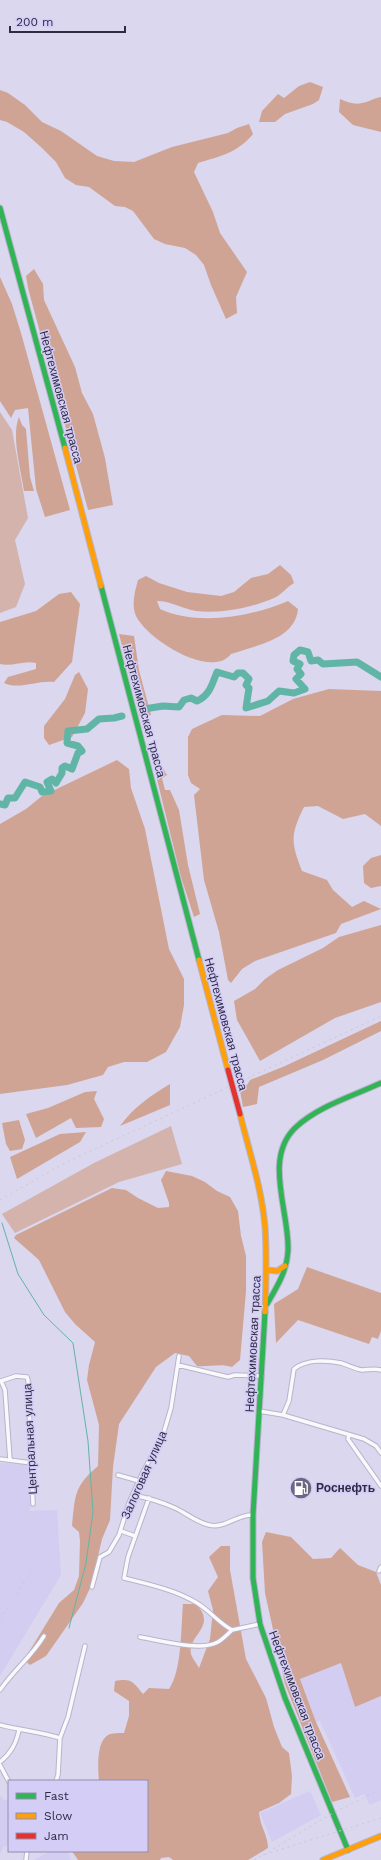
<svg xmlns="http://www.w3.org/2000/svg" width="381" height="1860" viewBox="0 0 381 1860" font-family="'Work Sans',sans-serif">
	<rect width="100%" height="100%" fill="#dad7ee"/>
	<path fill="#d3cef1" d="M0,1463L31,1464L30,1511L57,1510L61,1575L0,1676Z
		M341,1663L355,1707L381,1696V1800L370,1805L364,1794L355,1798L320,1721L316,1722L300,1679Z
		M310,1791L321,1815L272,1842L260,1813Z
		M0,1795L4,1800H8L9,1805V1840L6,1847L4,1846L0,1854Z
		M50,1851H67L71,1860H34Z"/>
	<path fill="#d3b3ac" d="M0,412L12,430L28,518L15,540L25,584L16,607L0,613Z
		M171,1126L182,1164L119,1182L15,1233L2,1214L94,1163Z"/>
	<path fill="#d0a494" d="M310,82L323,87L319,100L313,104L285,114L275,122H259L262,111L278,94L284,98L299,86Z
		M0,90L8,93L25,105L42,122L61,131L97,156L114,161L134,162L172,147L228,133L237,128L249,124L253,134C237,153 221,156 198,163L194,172L213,212L220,233L247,272L236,297L237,313L226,319L211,285L204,265L196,255L185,248L165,244L154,239L133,211L125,207L115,206L89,187L76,185L65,178L56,162L42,148L24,132L7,122L0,120Z
		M381,97V132L353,125L339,112L340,99C347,102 355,105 362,103C369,102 374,98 381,97Z
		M34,269L43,284L44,300L75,367L82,393L93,414L105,458L113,505L88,510L28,288L26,276Z
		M0,277L12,304L21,333L70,510L45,517L36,489L28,408L15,410L11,418L0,401Z
		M19,417L22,425L26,429L30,477L34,491H24C21,470 11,436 19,417Z
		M280,565L291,575L294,583C287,587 281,595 274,598C251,608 221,614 196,611C183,609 171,601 157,601L160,609C197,626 251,617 288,601L298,609C295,640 256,645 231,654C211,680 147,639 136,616C131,605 135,591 138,580L146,576L159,583L187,592L221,596L234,592L251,578L268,574Z
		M71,592L80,604L72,662L54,682C37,680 19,690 4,683L8,677L36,669V663C24,660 12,667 0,664V622L36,611L59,594Z
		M119,634L134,636L139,670L151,715L140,717Z
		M79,672L88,689L85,713L72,737L49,745L44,738V726L65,699L75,675Z
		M329,689L381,691V826L365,814L343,819L318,806L304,807C290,835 291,843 302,871L327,880L333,890L352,907L364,901L381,909L341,924L336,933L255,961L242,969L231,983L228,980L219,932L204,880L194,795L200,789L191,783L188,775V737L192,729L222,715L260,716L293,699Z
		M150,751L158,761L167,775L162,778L165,790H170L179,810L188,865L200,914L194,917L181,877Z
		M117,760L129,769L131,788L145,829L169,949L184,979V1005L180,1027L166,1052L147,1062H124L108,1067L103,1075L67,1085L0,1094V824L26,809L42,796Z
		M381,855V886L371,888L364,883L363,866L371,858Z
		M381,925V1002L335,1018L260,1061L237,1020L234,1001L255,989L265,979L278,970L323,948L339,937Z
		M381,1021V1031L323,1060L259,1087L257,1104L243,1107L239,1086L247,1085L250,1080L285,1066Z
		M170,1084V1105L120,1126C134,1107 150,1096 170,1084Z
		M97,1091L94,1099L104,1119L101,1127L76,1128L71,1118L36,1138L26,1114L48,1108L85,1092Z
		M19,1120L25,1140L22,1149L10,1151L6,1144L2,1123Z
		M86,1132L80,1142L17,1179L10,1157L60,1134Z
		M166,1171L192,1176L205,1182L217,1191L230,1197L238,1211L241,1236L246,1256V1291L240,1360L232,1367C221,1363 209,1367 197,1366L189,1356L175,1353L156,1367L119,1424L113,1467L110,1520L102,1539L91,1586L83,1603L46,1656L30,1665L24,1660L59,1603L74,1590L79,1576L80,1541L79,1532L72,1526C75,1496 74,1486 98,1466L99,1425L87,1380L89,1365L95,1342L75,1324L65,1312L39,1260L14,1238L16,1235L112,1188L126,1190L138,1198L158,1208L169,1207V1203L161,1180Z
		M307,1267L381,1293V1331L378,1339L372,1337L369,1344L298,1320L276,1343L274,1304L298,1289Z
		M266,1532L291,1537L313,1559L331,1558L340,1548L358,1565L376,1572L381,1585V1696L355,1707L341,1663L300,1679L316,1722L350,1797L332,1802L285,1684L265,1593L262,1542Z
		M221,1546H230V1570L246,1659L266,1698L274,1727L282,1747L289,1753L292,1776L291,1794L279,1803L259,1812C260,1827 268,1835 268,1848L248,1860H173L169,1857L161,1858L160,1860H78L72,1851H147V1781H99C98,1769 96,1742 108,1735C112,1733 120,1733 124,1733L129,1716V1701L114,1691L115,1681C132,1678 133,1682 143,1694L149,1688L169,1689C182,1671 181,1627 183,1604H196C218,1627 187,1635 191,1654C192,1658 197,1664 199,1668L210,1639L213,1610L208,1591L218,1577L209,1557Z"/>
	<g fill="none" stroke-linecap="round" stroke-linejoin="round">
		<path stroke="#61b5a6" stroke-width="1" d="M2,1223L18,1274L44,1315L73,1343L88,1441L93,1512L86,1563L69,1628"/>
		<path stroke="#61b5a6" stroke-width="7" d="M144,709L163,706L179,707L184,700L191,698L197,701C210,695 212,684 217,672L234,677L238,673H243L249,679L246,685L249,688L246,708L268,701L279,691L294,693L305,689L296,679L301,674L297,669L300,664L293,661L294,655L300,650L308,652L311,661L318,660L323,664L357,662L381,677
			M0,804L5,805L8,798H15L25,782L40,787L42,792L51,791L47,782L52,779L56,783L62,773V768L65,766L72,769L78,753L82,751L78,746L67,743L68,731L87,729L99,719L114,718L122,716"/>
		<g stroke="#b7b4cb" stroke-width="5.5">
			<path id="street" d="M178,1365L228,1377L235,1375L262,1376
				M1,1381L16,1376L27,1377L28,1380L33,1504
				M1,1381L5,1390L10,1460
				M259,1411L283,1415L364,1439L376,1446L381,1453
				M283,1415L289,1401L294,1369C306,1359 327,1360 341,1363C348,1365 355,1369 362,1370C368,1370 374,1368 381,1370
				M349,1435L348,1439L381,1486
				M0,1459L32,1463
				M118,1475L139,1481
				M133,1495C148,1498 162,1502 175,1508C186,1513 196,1522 209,1525C225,1529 237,1514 253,1515
				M149,1498L128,1557L124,1578C148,1584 176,1590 197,1603C210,1611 219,1623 232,1630L260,1624
				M121,1531L135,1536
				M379,1571L381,1567
				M92,1587L100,1557L109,1552L119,1535L129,1503L143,1472L163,1435L171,1408L179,1356
				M140,1637C159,1640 201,1652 218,1642C223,1639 228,1634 232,1630
				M0,1690C14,1670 32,1656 44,1636
				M0,1725C20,1730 40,1732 60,1738
				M0,1762C11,1753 16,1744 19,1730
				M0,1765L9,1782
				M56,1781L58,1775L60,1738L68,1717L85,1646
				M26,1860L27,1851"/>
		</g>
		<g stroke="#b7b4cb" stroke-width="7">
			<path id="fast" d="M0,208L65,448
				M101,586L199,960
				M267,1304C277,1287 287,1271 288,1251C290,1213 263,1159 295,1128C318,1106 353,1096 381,1083
				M265,1312L253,1515V1578L260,1624L285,1698L348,1850"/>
		</g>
		<g stroke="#b7b4cb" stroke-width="7">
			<path id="slow" d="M65,448L101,586
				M199,960L228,1070
				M240,1114C249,1151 262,1189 265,1227C267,1255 266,1284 265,1312
				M267,1270L277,1271L285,1266
				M323,1860L381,1836"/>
		</g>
		<use href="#street" stroke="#f9f9fc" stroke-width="3.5"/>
		<use href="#fast" stroke="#30b455" stroke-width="5"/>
		<use href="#slow" stroke="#ff9f0a" stroke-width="5"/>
		<path stroke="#cbc9d1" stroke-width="1" stroke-dasharray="2 4" stroke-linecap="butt" d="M0,1200L63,1164L95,1149L381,1016
			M0,1619L35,1566
			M263,1855L333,1813L381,1789
			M254,1860L263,1855L381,1818"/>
		<g stroke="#b7b4cb" stroke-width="7" stroke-linecap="butt">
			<path id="jam-bridge" d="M228,1070L240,1114"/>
		</g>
		<use href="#jam-bridge" stroke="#e5322d" stroke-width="5"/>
	</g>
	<defs>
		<g id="fuel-disc" transform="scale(1.15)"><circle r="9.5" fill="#6b6780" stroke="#d4cef7"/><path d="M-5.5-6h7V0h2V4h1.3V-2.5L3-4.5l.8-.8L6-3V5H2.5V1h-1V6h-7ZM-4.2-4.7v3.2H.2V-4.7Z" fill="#fff"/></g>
	</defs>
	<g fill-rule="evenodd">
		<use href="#fuel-disc" x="301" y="1488"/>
	</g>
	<g text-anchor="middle" stroke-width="3" stroke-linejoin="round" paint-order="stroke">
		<g font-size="12" fill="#2f2b45" stroke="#d4cef7">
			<text transform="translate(61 397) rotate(75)" y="4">Нефтехимовская трасса</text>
			<text transform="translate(144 711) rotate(75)" y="4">Нефтехимовская трасса</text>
			<text transform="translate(226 1024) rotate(75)" y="4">Нефтехимовская трасса</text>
			<text transform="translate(253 1344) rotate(-87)" y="4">Нефтехимовская трасса</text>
			<text transform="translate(30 1439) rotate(-93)" y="4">Центральная улица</text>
			<text transform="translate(144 1475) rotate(-66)" y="4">Залоговая улица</text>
			<text transform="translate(297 1695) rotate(69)" y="4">Нефтехимовская трасса</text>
		</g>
		<g font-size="12" font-weight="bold" fill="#2f2b45" stroke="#d4cef7" text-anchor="start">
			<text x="316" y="1492">Роснефть</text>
		</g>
	</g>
	<rect x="8" y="1780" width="140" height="72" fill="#d4cef7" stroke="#928db0"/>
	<rect x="16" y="1793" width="20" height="6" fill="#30b455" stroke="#928db0"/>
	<text x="44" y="1800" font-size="12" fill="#2f2b45">Fast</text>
	<rect x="16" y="1813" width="20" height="6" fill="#ff9f0a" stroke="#928db0"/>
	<text x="44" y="1820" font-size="12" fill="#2f2b45">Slow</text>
	<rect x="16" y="1833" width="20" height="6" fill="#e5322d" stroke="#928db0"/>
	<text x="44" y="1840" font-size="12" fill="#2f2b45">Jam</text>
	<path d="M10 26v6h115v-6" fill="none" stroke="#2f2b45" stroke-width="2"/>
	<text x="16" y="26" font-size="12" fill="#2f2b45" stroke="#d4cef7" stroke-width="3" paint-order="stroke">200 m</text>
</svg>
